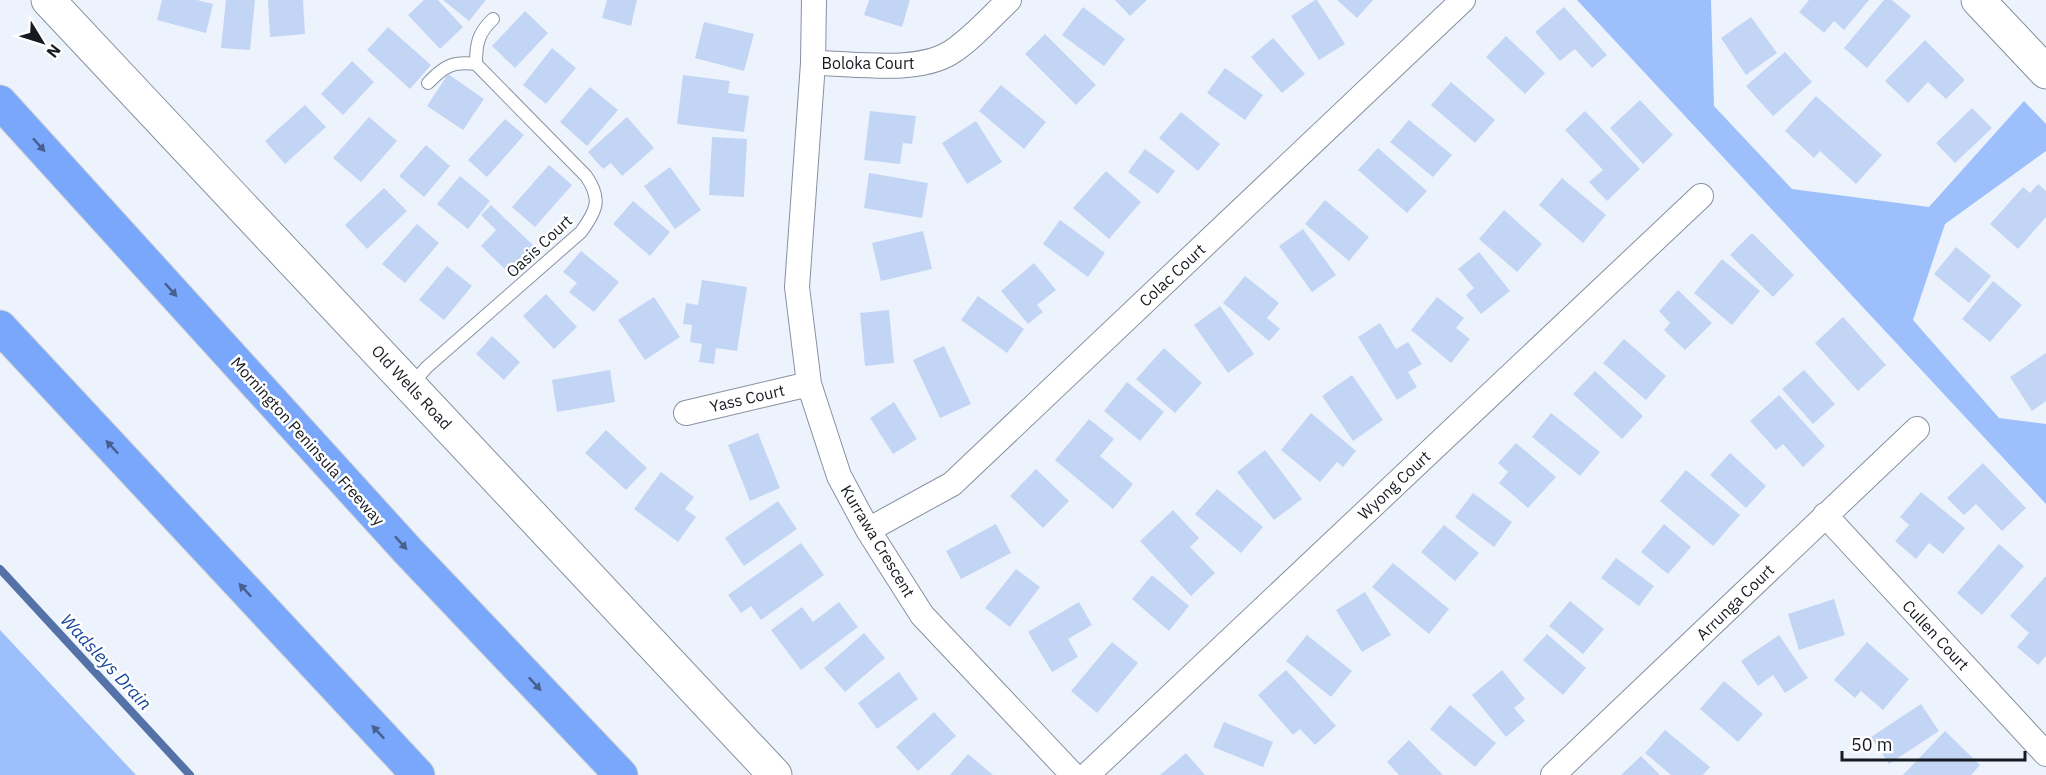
<svg xmlns="http://www.w3.org/2000/svg" width="2046" height="775" viewBox="0 0 2046 775" font-family="'IBM Plex Sans',sans-serif">
	<rect width="100%" height="100%" fill="#edf3fd"/>
	<path fill="#9dc0fd" d="M1577,0H1711L1714,106L1792,189L1929,207L2024,101L2046,124V151L1945,224L1913,320L1999,418L2046,424V504Z
		M0,630L136,775H0Z"/>
	<g fill="none" stroke-linecap="round" stroke-linejoin="round">
		<path stroke="#5472a7" stroke-width="8" d="M0,569L190,775"/>
	</g>
	<path fill="#c3d5f5" d="M162,0H197L213,4L206,33L157,20Z
		M226,0H255L250,50L221,48Z
		M268,0H303L305,34L270,37Z
		M424,0H438L463,27L440,49L408,15Z
		M443,0H486L469,21Z
		M607,0H637L631,26L602,18Z
		M869,0H910L902,27L864,15Z
		M1115,0H1147L1130,16Z
		M1315,0H1317L1345,44L1319,60L1291,16Z
		M1337,0H1373L1357,18Z
		M1809,0H1869L1844,30L1834,21L1824,33L1799,12Z
		M1884,0H1892L1911,16L1867,68L1844,48Z
		M1083,7L1125,39L1104,66L1062,35Z
		M1564,7L1607,55L1592,68L1575,49L1560,61L1535,32Z
		M525,11L548,33L515,68L492,46Z
		M1751,17L1777,53L1746,75L1721,38Z
		M704,22L754,34L744,71L695,58Z
		M388,27L431,65L410,89L367,50Z
		M1045,34L1096,85L1076,105L1025,54Z
		M1506,36L1545,73L1525,94L1486,57Z
		M1273,38L1305,74L1282,93L1251,57Z
		M1925,40L1965,80L1946,99L1928,82L1908,103L1885,81Z
		M552,48L576,68L546,104L523,85Z
		M1785,52L1812,82L1773,116L1746,86Z
		M352,61L374,82L343,115L321,94Z
		M1225,68L1263,95L1245,120L1207,93Z
		M448,74L484,99L463,130L427,106Z
		M683,75L730,81L728,93L749,96L744,132L677,124Z
		M1451,82L1495,120L1475,143L1431,105Z
		M1001,85L1046,122L1024,149L979,111Z
		M590,87L618,110L587,146L560,122Z
		M1816,96L1882,155L1856,184L1820,151L1814,158L1785,131Z
		M1640,100L1673,135L1643,164L1610,128Z
		M305,105L326,127L285,164L265,141Z
		M1972,108L1992,128L1955,163L1936,143Z
		M870,111L916,116L912,144L903,143L900,164L864,160Z
		M1585,111L1640,169L1607,201L1589,182L1603,170L1565,130Z
		M1181,112L1220,144L1198,171L1159,138Z
		M369,117L397,141L361,182L333,158Z
		M627,117L654,148L622,176L611,163L603,169L588,152Z
		M505,119L524,135L487,177L468,160Z
		M1409,120L1452,155L1433,177L1390,142Z
		M976,121L1002,162L967,184L942,143Z
		M712,137L747,139L744,197L709,195Z
		M426,145L450,166L424,197L399,176Z
		M1378,148L1427,191L1407,213L1358,170Z
		M1145,149L1175,171L1158,194L1128,172Z
		M549,165L572,185L535,227L512,207Z
		M670,167L701,210L675,229L644,186Z
		M1106,171L1141,202L1109,239L1073,208Z
		M869,173L928,183L922,218L864,208Z
		M460,176L490,201L468,229L437,204Z
		M1562,178L1606,215L1583,243L1539,205Z
		M2038,184L2046,191V217L2018,249L1990,224L2023,187L2030,193Z
		M384,188L407,211L367,249L345,225Z
		M1325,200L1369,237L1349,261L1305,224Z
		M633,201L670,232L650,256L613,224Z
		M491,205L536,248L511,275L481,246L496,230L481,215Z
		M1504,210L1542,244L1517,272L1479,239Z
		M1060,220L1105,253L1088,277L1043,244Z
		M417,224L439,243L405,283L382,264Z
		M1303,229L1336,275L1312,292L1279,246Z
		M923,231L932,269L881,281L872,243Z
		M1752,233L1794,275L1773,297L1730,255Z
		M1956,247L1991,276L1969,303L1934,274Z
		M581,251L619,282L594,312L569,292L577,283L563,272Z
		M1479,252L1510,291L1481,314L1466,295L1474,288L1458,269Z
		M1722,259L1760,291L1732,325L1694,293Z
		M1034,263L1056,290L1037,305L1043,312L1028,324L1001,291Z
		M447,266L472,286L444,320L419,300Z
		M1245,276L1279,303L1267,318L1280,329L1269,341L1223,303Z
		M702,280L747,287L737,351L716,348L714,364L699,362L702,344L690,342L692,325L683,324L686,303L698,305Z
		M1993,281L2022,305L1990,342L1962,319Z
		M1678,290L1712,323L1685,350L1664,330L1670,323L1659,311Z
		M546,294L577,327L554,349L523,316Z
		M978,296L1024,329L1007,353L961,320Z
		M654,297L680,337L645,360L618,320Z
		M1437,297L1464,318L1456,328L1470,339L1451,363L1411,330Z
		M1220,306L1254,354L1228,373L1194,325Z
		M889,310L894,363L865,366L860,313Z
		M1843,317L1886,365L1858,391L1815,343Z
		M1380,323L1396,349L1408,342L1422,364L1408,372L1417,387L1397,400L1358,337Z
		M492,336L520,362L504,380L476,354Z
		M1624,339L1666,376L1646,400L1603,363Z
		M944,346L971,404L940,418L913,360Z
		M1164,348L1202,383L1175,413L1136,379Z
		M2046,353V401L2032,411L2010,377Z
		M610,370L615,402L557,412L552,380Z
		M1804,370L1835,404L1813,424L1782,389Z
		M1595,371L1643,416L1622,439L1573,394Z
		M1352,375L1383,420L1353,441L1322,396Z
		M1127,382L1164,412L1140,441L1104,411Z
		M1779,395L1825,446L1803,467L1783,444L1776,450L1750,421Z
		M894,402L917,439L893,454L870,418Z
		M1311,413L1356,451L1343,467L1337,462L1320,482L1281,450Z
		M1551,413L1600,452L1580,476L1532,437Z
		M1089,419L1114,439L1100,456L1133,484L1113,509L1055,460Z
		M606,430L647,468L626,490L585,453Z
		M758,433L780,488L750,501L728,445Z
		M1516,443L1556,477L1528,508L1499,483L1508,472L1498,463Z
		M1265,450L1302,499L1274,520L1237,472Z
		M1730,453L1766,486L1746,508L1710,475Z
		M1983,463L2026,508L2002,531L1976,504L1964,515L1947,498Z
		M1036,469L1069,501L1043,528L1010,496Z
		M1686,470L1740,515L1713,546L1660,501Z
		M661,472L694,497L685,509L696,517L678,542L634,509Z
		M1217,489L1263,527L1241,553L1195,514Z
		M1921,492L1965,528L1943,554L1929,543L1916,559L1895,541L1909,525L1900,517Z
		M1473,493L1512,522L1494,547L1455,517Z
		M778,501L797,529L744,566L725,538Z
		M1173,510L1199,538L1190,547L1215,573L1191,596L1140,541Z
		M996,524L1011,553L961,579L946,551Z
		M1664,524L1691,547L1668,574L1641,552Z
		M1444,525L1479,553L1455,581L1421,552Z
		M801,543L824,575L761,620L751,606L741,613L728,595Z
		M1999,544L2024,566L1982,615L1957,593Z
		M1616,558L1654,586L1639,606L1601,578Z
		M1393,563L1449,609L1429,634L1372,587Z
		M1016,569L1040,587L1010,627L985,608Z
		M1152,575L1189,606L1169,631L1132,599Z
		M2046,576V656L2038,665L2017,647L2029,633L2010,616Z
		M1365,592L1391,635L1362,652L1336,610Z
		M1834,599L1845,635L1799,650L1788,614Z
		M1570,601L1604,629L1583,654L1549,626Z
		M839,602L858,627L801,670L771,630L802,607L813,622Z
		M1079,602L1092,625L1068,639L1078,657L1052,672L1028,632Z
		M864,633L885,658L845,692L824,668Z
		M1547,634L1586,668L1563,695L1523,660Z
		M1307,635L1352,671L1331,697L1286,661Z
		M1779,635L1808,678L1785,693L1773,675L1758,686L1741,661Z
		M1112,642L1138,663L1097,713L1071,691Z
		M1867,642L1909,679L1883,710L1861,691L1855,698L1834,680Z
		M1286,670L1336,726L1315,745L1300,729L1293,735L1258,695Z
		M1502,670L1525,699L1514,708L1525,721L1506,737L1472,695Z
		M899,672L918,699L877,729L858,703Z
		M1724,681L1763,714L1738,742L1700,709Z
		M1921,704L1939,731L1889,764L1871,737Z
		M1450,705L1496,743L1475,767L1430,729Z
		M934,712L956,736L918,771L896,747Z
		M1224,722L1273,742L1263,767L1213,747Z
		M1665,730L1710,767L1703,775H1671L1645,753Z
		M1945,731L1980,765L1971,775H1903Z
		M1409,740L1443,775H1399L1387,762Z
		M1186,753L1205,775H1160Z
		M968,754L993,775H950Z
		M1641,756L1660,775H1621Z"/>
	<g fill="none" stroke-linecap="round" stroke-linejoin="round">
		<g stroke="#8891a1" stroke-width="14">
			<path id="lane" d="M428,83C444,66 453,61 476,64
				M412,384L427,367L581,232C597,210 602,199 586,176L476,64C476,44 478,33 493,19"/>
		</g>
		<g stroke="#8891a1" stroke-width="26">
			<path id="street" d="M814,0L813,63L797,287L809,384L839,476L868,530L922,615L1073,775
				M813,63C853,63 915,74 950,53C972,39 991,17 1009,0
				M686,413L809,384
				M1825,515L2046,754
				M868,530L952,484L1463,0
				M1087,775L1701,196
				M1553,775L1917,429"/>
		</g>
		<g stroke="#8891a1" stroke-width="35">
			<path id="secondary" d="M48,0L775,775
				M1978,0L2046,72"/>
		</g>
		<g stroke="#d1d1d2" stroke-width="35">
			<path id="highway" d="M0,102L408,551L621,775
				M0,327L418,775"/>
		</g>
		<use href="#lane" stroke="#fff" stroke-width="12"/>
		<use href="#street" stroke="#fff" stroke-width="24"/>
		<use href="#secondary" stroke="#fff" stroke-width="33"/>
		<use href="#highway" stroke="#79a7fb" stroke-width="33"/>
	</g>
	<defs><path id="oneway-solid" d="M-6-.8H1V-3.2L6.5 0L1 3.2V.8H-6Z" transform="scale(1.5)"/></defs>
	<g fill="#48608e">
		<use href="#oneway-solid" transform="translate(39 145) rotate(48)"/>
		<use href="#oneway-solid" transform="translate(171 290) rotate(48)"/>
		<use href="#oneway-solid" transform="translate(112 447) rotate(-133)"/>
		<use href="#oneway-solid" transform="translate(401 543) rotate(48)"/>
		<use href="#oneway-solid" transform="translate(245 590) rotate(-133)"/>
		<use href="#oneway-solid" transform="translate(535 684) rotate(47)"/>
		<use href="#oneway-solid" transform="translate(378 732) rotate(-133)"/>
	</g>
	<g text-anchor="middle" stroke-width="5" stroke-linejoin="round" paint-order="stroke">
		<g font-size="16" fill="#171a20" stroke="#fff">
			<text x="868" y="69">Boloka Court</text>
			<text transform="translate(539 246) rotate(-43)" y="6">Oasis Court</text>
			<text transform="translate(1172 275) rotate(-43)" y="6">Colac Court</text>
			<text transform="translate(412 387) rotate(47)" y="6">Old Wells Road</text>
			<text transform="translate(747 398) rotate(-13)" y="6">Yass Court</text>
			<text transform="translate(308 441) rotate(48)" y="6">Mornington Peninsula Freeway</text>
			<text transform="translate(1394 485) rotate(-43)" y="6">Wyong Court</text>
			<text transform="translate(878 541) rotate(59)" y="6">Kurrawa Crescent</text>
			<text transform="translate(1735 602) rotate(-44)" y="6">Arrunga Court</text>
			<text transform="translate(1936 635) rotate(47)" y="6">Cullen Court</text>
		</g>
		<g font-size="18" font-style="italic" fill="#17459b" stroke="#fff">
			<text transform="translate(106 662) rotate(47)" y="6">Wadsleys Drain</text>
		</g>
	</g>
	<g transform="translate(42 42) rotate(128)" stroke="#ffffff" stroke-width="4.5" paint-order="stroke">
	<path d="M0-4.5L10 22L0 15L-10 22Z" fill="#171a20"/>
	<text y="-9" font-size="16" font-weight="bold" text-anchor="middle" fill="#171a20">N</text>
	</g>
	<path d="M1842 751v9h183v-9" fill="none" stroke="#171a20" stroke-width="3"/>
	<text x="1851" y="751" font-size="18" fill="#171a20" stroke="#ffffff" stroke-width="4.5" paint-order="stroke">50 m</text>
</svg>
